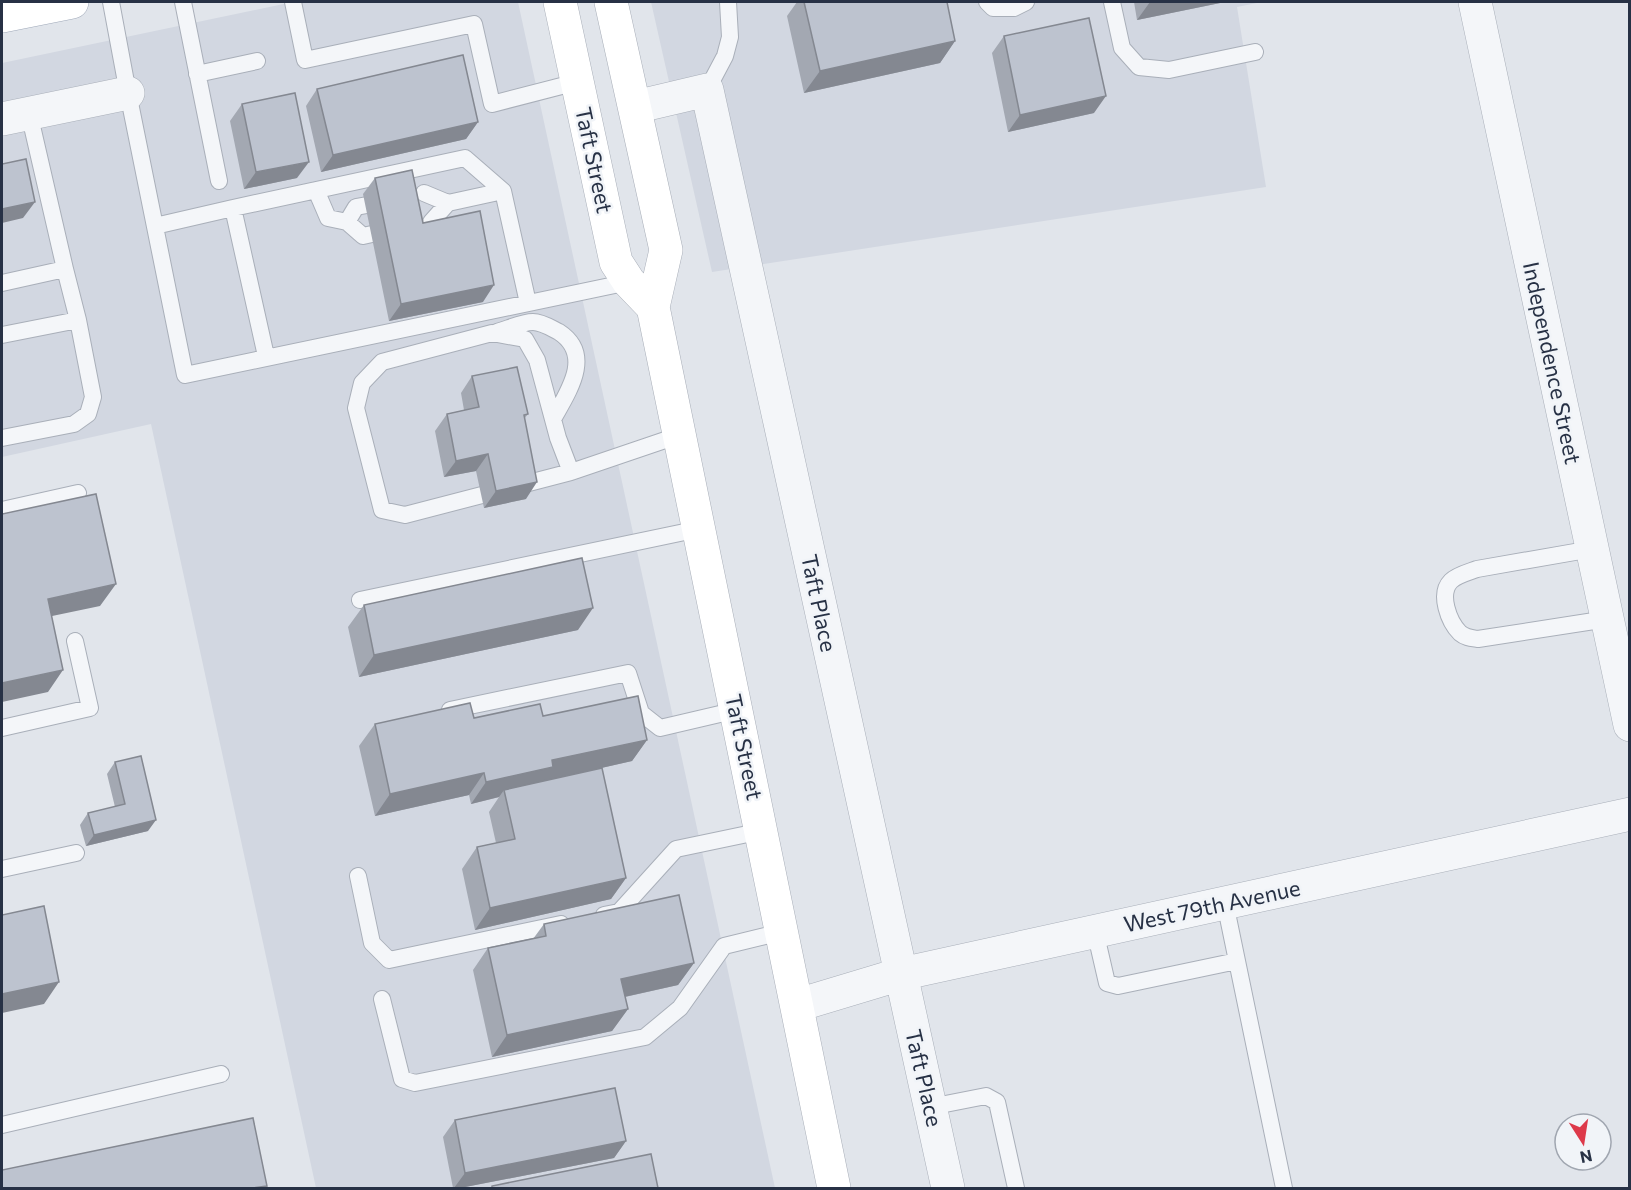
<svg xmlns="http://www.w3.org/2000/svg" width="1631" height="1190" viewBox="0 0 1631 1190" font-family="Commissioner,sans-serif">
	<rect width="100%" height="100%" fill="#e1e5eb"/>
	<path fill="#d2d7e1" d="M293,2H518L775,1188H316L151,424L2,457V63Z
		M651,2H1262L1237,7L1266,187L712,272Z"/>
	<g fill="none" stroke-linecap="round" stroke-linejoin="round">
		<g stroke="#a9afb9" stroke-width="18">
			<path id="lane" d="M111,2L128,93L185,375L629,282
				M183,2L219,181
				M293,2L305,60L474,24L492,104L577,82
				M987,2L993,8H1014L1026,2
				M1112,2L1122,48L1139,67L1169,70L1255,52
				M197,74L257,61
				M707,90L725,56L730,37L728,2
				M29,113L65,269
				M316,190L328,218L347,222L363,236L372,234
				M424,193L448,203
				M347,222L356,207L367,205
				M431,222L448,203L503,191
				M155,226L233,208
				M2,283L65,269L78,320L2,335
				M497,332C508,329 522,322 533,322C542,322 551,328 559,332C594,355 568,392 553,419
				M266,356L233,208L465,158L503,191L528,303
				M2,438L74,424L88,414L93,397L78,320
				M521,485L571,472
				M482,495L405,515L382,510L356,408L362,383L382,362L492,333L525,339L537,360L558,438L571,472L680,435
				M2,510L78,493
				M1592,549L1477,569C1469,572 1457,575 1451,581C1438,594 1449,622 1460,633C1466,638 1471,638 1478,639L1607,619
				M360,600L699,529
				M450,710L628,673L641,713L660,728L737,710
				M2,728L90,708L75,641
				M2,869L76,853
				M358,876L372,943L389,960L561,924
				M1225,903L1284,1188
				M604,915L619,912L676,849L762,831
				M1095,931L1107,983L1118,986L1237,961
				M382,999L402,1079L415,1083L645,1037L680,1008L724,946L782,932
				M930,1107L986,1096L997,1102L1016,1188
				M2,1125L221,1074"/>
		</g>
		<g stroke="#a9afb9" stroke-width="34">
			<path id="street" d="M1475,2L1630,725
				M635,107L707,90L948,1188
				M2,119L128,93
				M798,1005L901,974L1630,814"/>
		</g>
		<g stroke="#a9afb9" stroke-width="34">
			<path id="secondary" d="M560,2L616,262L629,282L653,307
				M611,2L666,250L653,307L834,1188"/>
		</g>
		<g stroke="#9fa8b8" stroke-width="34">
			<path id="primary" d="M2,16L72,2"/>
		</g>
		<use href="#lane" stroke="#f4f6f9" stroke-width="16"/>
		<use href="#street" stroke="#f4f6f9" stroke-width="33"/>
		<use href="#secondary" stroke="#fff" stroke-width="33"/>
		<use href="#primary" stroke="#fff" stroke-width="33"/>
	</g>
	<path fill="#a3a8b2" d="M797,2H947L955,41L940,63L804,93L787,16Z
		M1134,2H1225L1137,20Z
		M1004,36L1094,113L1008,132L992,53Z
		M317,89L478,122L466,139L321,172L306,106Z
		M242,104L297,178L244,189L230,121Z
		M375,178L423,223L483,302L389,321L363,194Z
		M472,376L528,414L524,419L526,499L484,508L476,471L444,477L435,431L447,414L464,410L461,393Z
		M364,605L578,630L359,677L348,627Z
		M543,716L647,740L632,761L544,781L543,782L626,878L611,899L475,930L462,869L477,847L496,843L489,812L499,797L471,804L469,795L375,816L359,746L375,724L474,718Z
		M115,762L148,831L86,846L80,825L88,813L115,807L107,774Z
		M544,924L694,963L678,985L625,997L628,1009L612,1031L492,1057L473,970L488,948L533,939Z
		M455,1120L626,1141L614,1158L460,1188H453L443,1137Z"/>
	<path fill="#848891" d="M1150,2H1225L1137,20Z
		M955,41L940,63L804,93L820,71Z
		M1106,96L1094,113L1008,132L1020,115Z
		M478,122L466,139L321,172L333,155Z
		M309,162L297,178L244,189L256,172Z
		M35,202L23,218L2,223V209Z
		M494,285L483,302L389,321L401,304Z
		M488,454L476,471L444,477L456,461Z
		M537,482L526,499L484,508L496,491Z
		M116,584L100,606L33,620L48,599Z
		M593,608L578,630L359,677L374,655Z
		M63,670L48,692L2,702V683Z
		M647,740L632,761L544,781L538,789L504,790L499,797L471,804L486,782L552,760Z
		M484,773L469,795L375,816L390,794Z
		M156,820L148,831L86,846L94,835Z
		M626,878L611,899L475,930L490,908Z
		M694,963L678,985L606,1001L621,979Z
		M59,982L44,1004L2,1013V994Z
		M628,1009L612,1031L492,1057L507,1035Z
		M626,1141L614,1158L460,1188H454L465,1173Z
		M267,1186L265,1188H253Z"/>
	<path fill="#bdc3cf" stroke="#848891" stroke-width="1.5" d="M804,2H947L955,41L820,71Z
		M1089,18L1106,96L1020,115L1004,36Z
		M463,55L478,122L333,155L317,89Z
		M295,93L309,162L256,172L242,104Z
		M26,159L35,202L2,209V164Z
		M412,170L423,223L480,211L494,285L401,304L375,178Z
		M517,367L528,414L524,415L537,482L496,491L488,454L456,461L447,414L479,407L472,376Z
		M96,494L116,584L48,599L63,670L2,683V514Z
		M582,558L593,608L374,655L364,605Z
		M638,696L647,740L552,760L553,767L486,782L484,773L390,794L375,724L470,703L474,718L540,704L543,716Z
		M141,756L156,820L94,835L88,813L125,804L115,762Z
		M602,768L626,878L490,908L477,847L515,839L504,790Z
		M679,895L694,963L621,979L628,1009L507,1035L488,948L546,936L544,924Z
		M44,906L59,982L2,994V915Z
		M615,1088L626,1141L465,1173L455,1120Z
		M253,1118L267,1186L253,1188H2V1170Z
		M651,1154L658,1188H492V1186Z"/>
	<g text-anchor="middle" stroke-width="5" stroke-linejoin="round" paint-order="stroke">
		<g font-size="22" fill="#273145" stroke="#f1f4f8">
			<text transform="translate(594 160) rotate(78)" y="8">Taft Street</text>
			<text transform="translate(1552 363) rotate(78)" y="8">Independence Street</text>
			<text transform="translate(819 603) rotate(78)" y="8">Taft Place</text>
			<text transform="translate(744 747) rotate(78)" y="8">Taft Street</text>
			<text transform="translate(1212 906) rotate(-12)" y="8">West 79th Avenue</text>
			<text transform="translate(924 1078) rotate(77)" y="8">Taft Place</text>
		</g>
	</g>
	<rect width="1631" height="1190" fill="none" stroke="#273145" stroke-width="6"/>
	<g transform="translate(1583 1142) rotate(168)"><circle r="28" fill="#f1f4f8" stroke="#a0a6b0" stroke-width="1.5"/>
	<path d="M0-4.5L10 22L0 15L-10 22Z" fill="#dd394a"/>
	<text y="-9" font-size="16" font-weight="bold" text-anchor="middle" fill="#273145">N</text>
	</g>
</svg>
